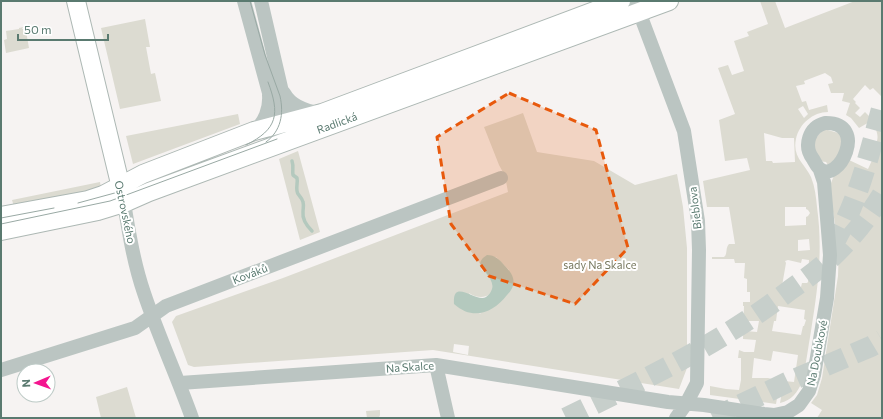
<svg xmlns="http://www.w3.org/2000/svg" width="883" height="419" viewBox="0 0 883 419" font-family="Commissioner,sans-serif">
	<rect width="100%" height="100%" fill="#f6f3f2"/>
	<path fill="#dcdbd1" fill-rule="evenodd" d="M760,1H775L785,28L855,1H882V97L873,88L870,90L865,85L853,99L856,102L855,103L860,108L855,113L860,117L865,112L870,117L871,115L875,118L882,110V418H817L822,410L811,403L817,395L822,378L838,276L839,247L829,188L833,178L836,172L849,160L868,169L874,156L875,141H877C879,134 875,126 871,121L859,128L851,118L846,115L850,103L842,101L844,93H831L828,84L833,83L831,77L825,73L804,81L805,84L796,86L802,102L806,101L809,110L827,105L828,112C813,112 799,124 796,139C792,157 805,164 811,177C815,187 816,197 817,207C823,251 818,287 811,331C808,348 806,365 802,382C797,393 792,400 780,403L784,381L794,382L798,355L773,351L771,361L754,358L752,378H768L780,381L776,404L710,395V386L726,389L739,390L741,380V358H738L739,350L744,352H754L756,340L743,339L744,306H743V302H750V292H747V279L744,278L745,263H735L734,259H712V257H724C728,254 725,248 729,244H735L729,207H707L703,181L750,170L747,158L725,161L719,120L735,114L718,68L728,65L732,75L744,71L734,41L749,36L747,32L768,24ZM803,106L808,114L804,118L798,109ZM764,133L782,138H794L795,162L773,163L772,161H766ZM785,207H806V209L808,210L810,213L808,216L806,217V225L785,226ZM809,239L810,250L798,251V240ZM802,259L809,260L808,282L807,283H802L801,287L799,289L782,286L786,263L785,261L788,260L801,263ZM778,306L805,310L804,319L806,320L804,326H803L801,335L772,331L774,321H776ZM746,321H759L757,332L746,331Z
		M145,19L150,47H146L151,74L155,73L161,101L120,109L101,28Z
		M23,27V31H26L29,48L6,53L4,40L7,39L6,31L19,29V28Z
		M523,113L537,152L594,161L635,185L677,174L683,207L687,248V368L679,389L433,350L194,367L188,365L172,322L176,316L283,278L508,192L505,176L499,165L484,127ZM496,257L509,270L480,314L469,293C480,301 497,297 492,281C491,276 485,273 481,269ZM454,344L469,346L468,355L453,352Z
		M238,114L240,124L133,164L126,136Z
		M824,129L842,134L841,157L828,165L826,162L819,161L812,142Z
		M298,151L320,232L300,240L279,159Z
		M100,182L102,193L15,210L12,200Z
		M127,387L136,418H101L96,397Z
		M380,410V415L379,418H367L366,411Z"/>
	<path fill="#b4c9be" d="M487,255C495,255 499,259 505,266C508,269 512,274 513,278C515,285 511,291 507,295C493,313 473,321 454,304C452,277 476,303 486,297C489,295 491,292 492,289C496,274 468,267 487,255Z"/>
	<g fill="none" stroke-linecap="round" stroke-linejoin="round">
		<path stroke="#b4c9be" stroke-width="3.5" d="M292,161C294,167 292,170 293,175L297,178C298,183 296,186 297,191C297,195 302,197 303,202C304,206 303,208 303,212C302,220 307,226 312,231"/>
		<path stroke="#c7cfcb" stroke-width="21" stroke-dasharray="21 10" stroke-linecap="butt" d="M832,246C858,203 869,155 882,107
			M566,418C645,379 720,344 790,290C804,280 818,270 831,258C850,240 868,218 882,195
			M713,418L788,382L872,346L882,340"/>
		<g stroke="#adb8b4" stroke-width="20">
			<path id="major" d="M76,1L123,196
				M1,216L88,200L103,195L143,174L254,131L322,113L621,1
				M1,231L98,211L124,203L149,192L669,1"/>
		</g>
		<path stroke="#bbc5c2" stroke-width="14" d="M244,1L272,104C277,114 284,120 294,125
			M261,1L286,109C287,126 281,137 268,148
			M635,1L684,131L698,221L699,250L697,383L686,404L676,418
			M284,93C291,106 305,111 320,113
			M825,123C870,122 838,185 820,169C817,167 815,162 813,159C803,146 809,127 825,123Z
			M254,131C265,123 270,108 269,95
			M124,203C129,233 134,264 144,293C158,335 177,376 192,418
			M436,365L448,418
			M1,370L135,328L166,306L501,178
			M180,383L436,365L668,402L704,405L764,414L774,415L788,412L799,405L809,391L814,375L827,298L830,255L824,182L820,170"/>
		<use href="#major" stroke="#fff" stroke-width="18"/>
		<path stroke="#99a9a4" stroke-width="1" d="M250,1L265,55L280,96C284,114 281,131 266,142
			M246,145C278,129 280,114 268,82
			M78,203L122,191
			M1,218L54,208
			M1,224L110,201L277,139"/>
	</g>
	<path fill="#e8590c" fill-opacity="0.2" stroke="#e8590c" stroke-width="3" stroke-dasharray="8 5" stroke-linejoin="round" d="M509,93L596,130L628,248L575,304L489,276L451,224L437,137Z"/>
	<g text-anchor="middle" stroke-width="4" stroke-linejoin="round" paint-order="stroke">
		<g font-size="11" fill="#5a7a70" stroke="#fff">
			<text transform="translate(337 123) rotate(-20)" y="4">Radlická</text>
			<text transform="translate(695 208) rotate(-97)" y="4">Bieblova</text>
			<text transform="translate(125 212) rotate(78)" y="4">Ostrovského</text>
			<text transform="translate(250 274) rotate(-21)" y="4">Kováků</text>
			<text transform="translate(817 353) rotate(-79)" y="4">Na Doubkové</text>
			<text transform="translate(410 367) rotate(-4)" y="4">Na Skalce</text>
		</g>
		<g font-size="11" fill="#77785e" stroke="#fff">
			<text x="600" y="269">sady Na Skalce</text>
		</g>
	</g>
	<rect width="883" height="419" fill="none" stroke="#5a7a70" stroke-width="4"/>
	<g transform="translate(36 383) rotate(268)"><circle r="19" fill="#ffffff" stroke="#bdcac6"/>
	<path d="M0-3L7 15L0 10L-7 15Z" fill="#f4158f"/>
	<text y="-6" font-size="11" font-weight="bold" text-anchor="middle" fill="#5a7a70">N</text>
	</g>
	<path d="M18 34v6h90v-6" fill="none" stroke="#5a7a70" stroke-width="2"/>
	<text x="24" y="34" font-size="12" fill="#5a7a70" stroke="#ffffff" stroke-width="3" paint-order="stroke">50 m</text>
</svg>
